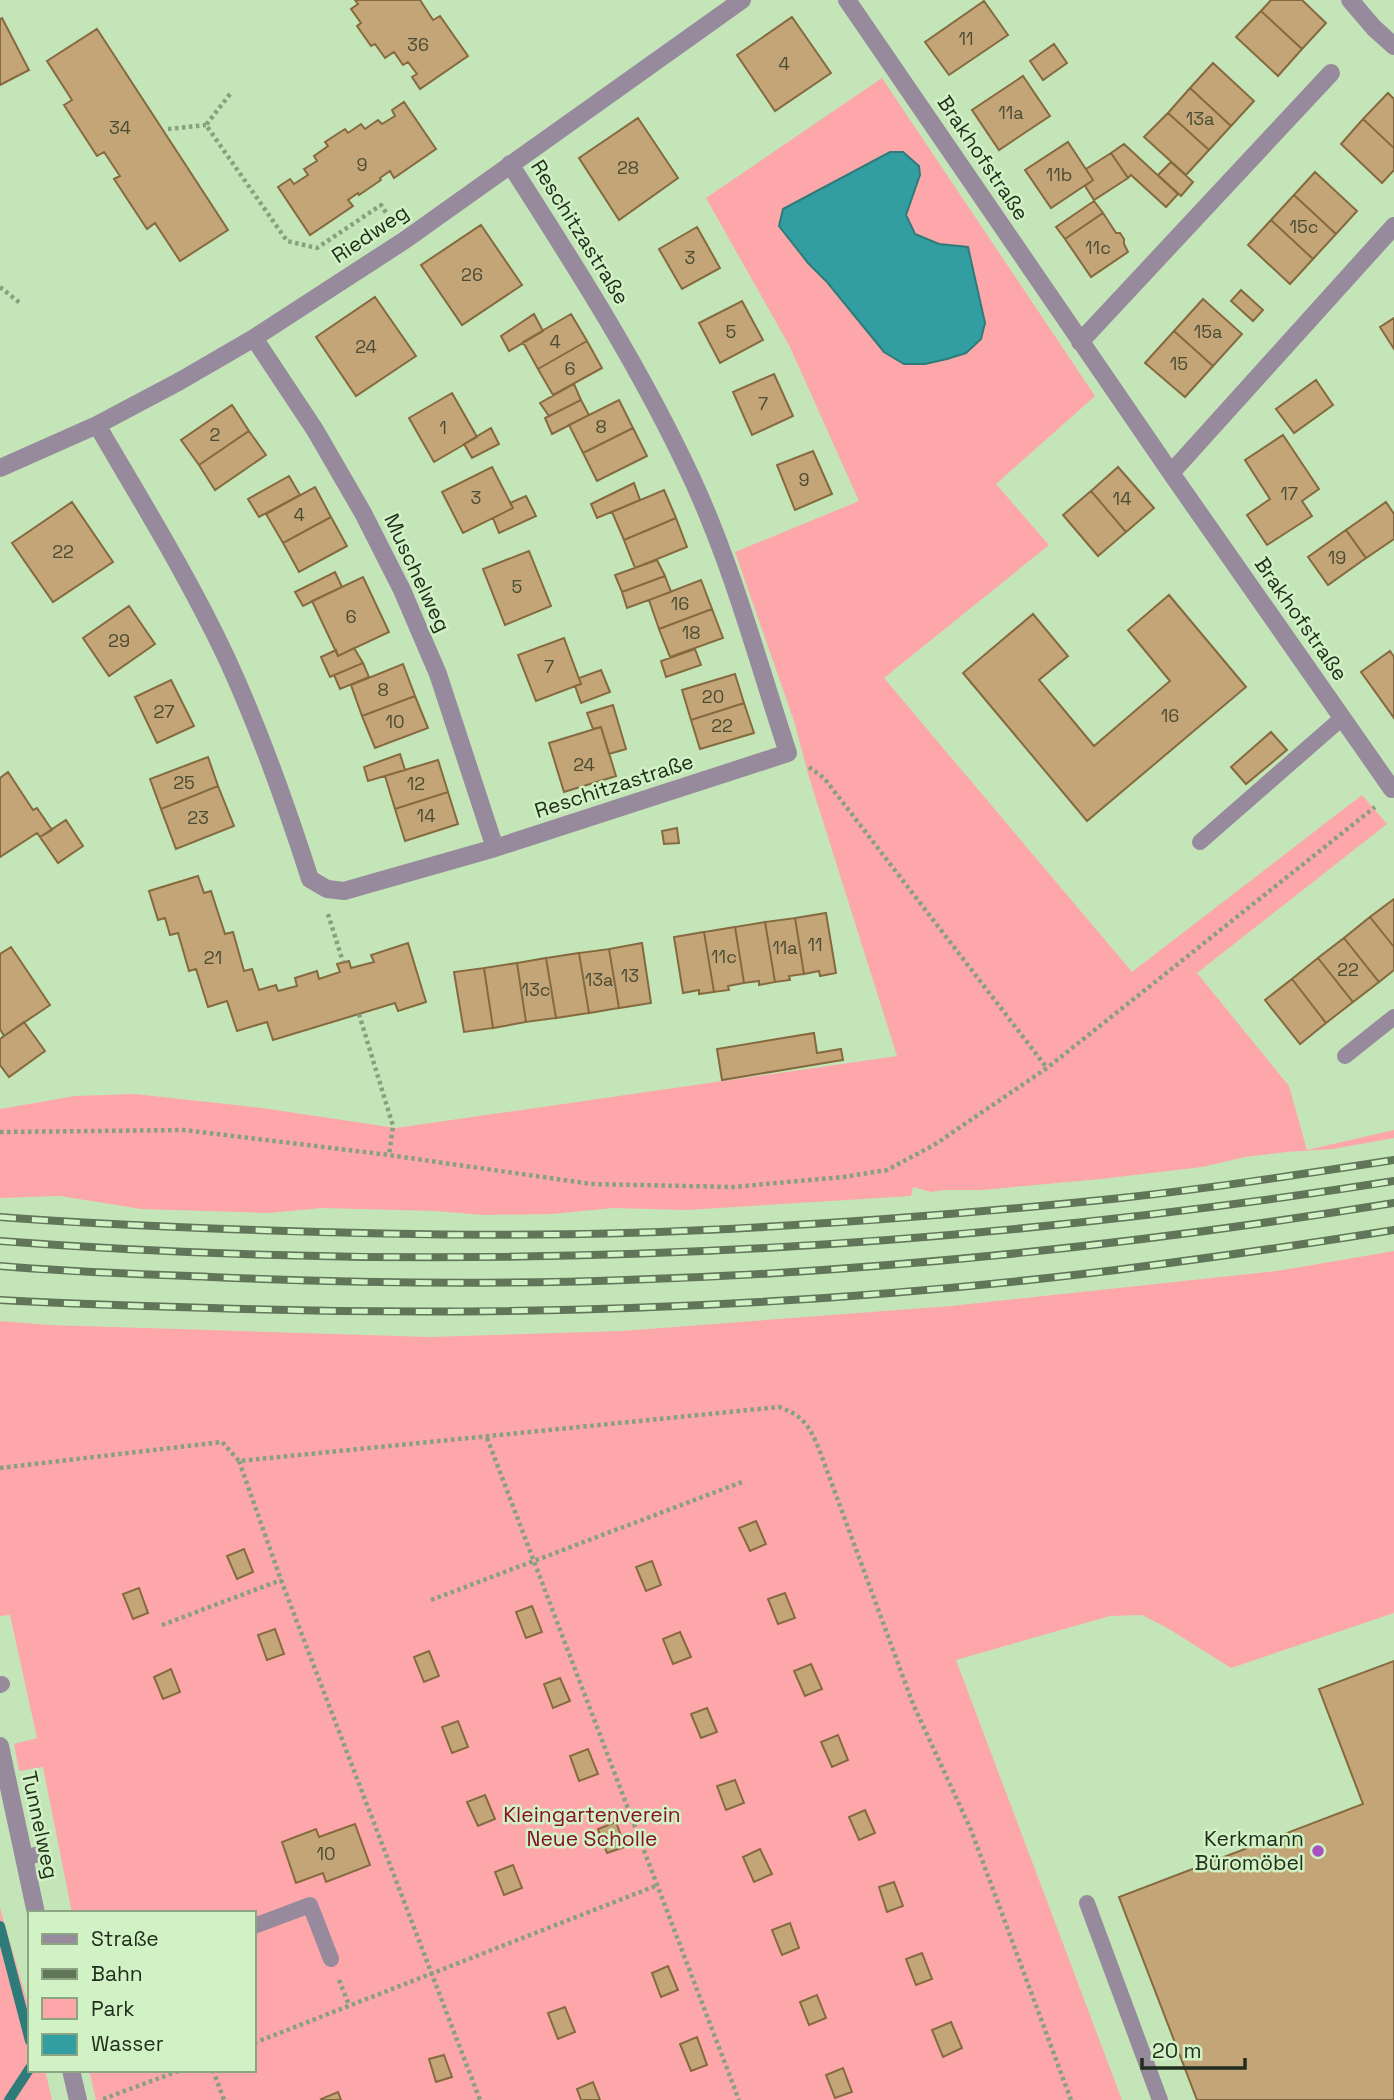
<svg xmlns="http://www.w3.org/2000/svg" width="1394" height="2100" viewBox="0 0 1394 2100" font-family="'Space Grotesk',sans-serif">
	<rect width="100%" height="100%" fill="#c4e5b8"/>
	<path fill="#fda7aa" d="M882,78L1095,396L996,484L1049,545L884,678L1132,972L1362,795L1387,824L1197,973L1289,1086L1307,1150L1394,1130V1138L1333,1149L1286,1152L1245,1157L1202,1167L1101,1179L982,1190H945L931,1192L913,1187L911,1196L687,1210L613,1208L552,1214L484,1215L435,1211L322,1208L268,1213L141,1209L60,1196L0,1198V1109L75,1096L135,1094L262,1108L396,1128L897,1056L809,777L794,721L735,552L859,501L789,345L706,198Z
		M1394,1251V1613L1231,1668L1169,1629L1142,1615L1110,1616L956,1660L1122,2100H96L89,2070H254V1913H72L43,1767L19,1771L14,1744L37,1738L10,1615L0,1616V1321L49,1325L430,1337L622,1331L951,1306L1277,1271Z
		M0,1908L30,2011V2070H45L52,2100H0Z"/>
	<path fill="#339ea1" stroke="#2e7c79" stroke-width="2" d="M890,152H903L919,166L920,175L906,215L915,234L939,244L968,247L985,323L981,339L966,353L947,359L925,364H904L884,352L827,282L808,263L779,226L783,209Z"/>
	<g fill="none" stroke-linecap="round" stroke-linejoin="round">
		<path stroke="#2e7c79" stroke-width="10" d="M0,1926L30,2041
			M9,2100L30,2068"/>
	</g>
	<path fill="#c3a578" stroke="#866a3f" stroke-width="2" d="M355,0H420L433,20L440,16L468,56L420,89L412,77L417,74L408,62L403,65L394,52L385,58L375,44L371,46L357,26L361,23L351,9L358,4Z
		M1271,0H1302L1326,23L1302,49L1261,11Z
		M984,1L1008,35L949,75L925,42Z
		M1261,11L1302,49L1278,76L1236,37Z
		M792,17L831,73L775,111L737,55Z
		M2,18L29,70L0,85V19Z
		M97,29L228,230L180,261L155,223L147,229L114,179L120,176L104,152L97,156L64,105L72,100L47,61Z
		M1054,44L1067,63L1043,80L1030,61Z
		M1213,63L1254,101L1231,126L1190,88Z
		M1023,76L1050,116L999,150L972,110Z
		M1190,88L1231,126L1209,150L1168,113Z
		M1388,93L1394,99V148L1363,119Z
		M404,102L436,149L394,178L390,171L380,178L381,180L359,195L358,193L348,200L353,206L310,235L278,187L290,179L294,184L308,175L304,169L317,161L314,156L328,146L325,142L345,129L348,133L361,124L365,129L378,120L382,124L395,116L392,110Z
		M1168,113L1209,150L1186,175L1144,137Z
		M638,118L678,178L619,220L579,158Z
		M1363,119L1394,148V170L1382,183L1341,144Z
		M1068,142L1093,180L1051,208L1025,170Z
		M1124,144L1178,194L1166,207L1131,175L1128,178L1111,153Z
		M1111,153L1128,178L1094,200L1085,186L1093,180L1086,169Z
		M1171,162L1193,182L1181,196L1158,175Z
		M1315,172L1357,211L1336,234L1294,195Z
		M1294,195L1336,234L1313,259L1271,220Z
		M1094,201L1103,213L1065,239L1056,227Z
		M1103,213L1116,233H1120L1124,239V244L1128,252L1091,277L1065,239Z
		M1271,220L1313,259L1290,284L1248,245Z
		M481,225L522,285L462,325L421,265Z
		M697,227L720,268L682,289L659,249Z
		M1241,290L1263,310L1253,321L1231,301Z
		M375,297L416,356L356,396L316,337Z
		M1203,299L1242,334L1213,366L1174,331Z
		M742,301L763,340L720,363L699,323Z
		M534,314L543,331L509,351L501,336Z
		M571,314L587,341L538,369L523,342Z
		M1394,318V349L1380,327Z
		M1174,331L1213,366L1185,397L1145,363Z
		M587,341L602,368L553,395L538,369Z
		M774,374L793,416L752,435L733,392Z
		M1316,380L1333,405L1294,433L1276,409Z
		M574,384L581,400L549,416L540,403Z
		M452,393L477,437L434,462L409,418Z
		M581,400L589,415L552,434L545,418Z
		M619,400L633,428L583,453L569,425Z
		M232,405L249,431L199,465L181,440Z
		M491,428L499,444L472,458L464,444Z
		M633,428L647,456L597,481L583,453Z
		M249,431L266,455L215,490L199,465Z
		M1283,435L1319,489L1302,501L1312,516L1267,545L1247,515L1270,499L1245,460Z
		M813,451L832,494L795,510L777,465Z
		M492,467L513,508L463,533L442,492Z
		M1118,467L1154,508L1126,532L1091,491Z
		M289,476L300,495L259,517L248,499Z
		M634,483L640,500L597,518L591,504Z
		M315,487L331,517L283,543L266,514Z
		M664,490L676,518L624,540L612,512Z
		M1091,491L1126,532L1098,556L1063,515Z
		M526,496L536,516L499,533L493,518L513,508L510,503Z
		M72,502L113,562L53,602L12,543Z
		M1386,502L1394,514V539L1366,558L1346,530Z
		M331,517L347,546L299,572L283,543Z
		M676,518L687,547L635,568L624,540Z
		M1346,530L1366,558L1328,585L1308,557Z
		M529,551L551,606L505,625L483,569Z
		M657,560L665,576L622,592L615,575Z
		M335,572L342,587L303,606L295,592Z
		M665,576L671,592L627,608L622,592Z
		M363,577L389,632L338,656L312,601Z
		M701,580L712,609L659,629L649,600Z
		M1169,595L1246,687L1087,821L963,673L1033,614L1068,656L1039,680L1094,746L1170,681L1128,630Z
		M129,606L155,644L109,676L83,638Z
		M712,609L723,638L670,657L659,629Z
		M564,638L581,684L536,701L518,655Z
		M354,648L363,663L330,677L321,657L336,650L338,656Z
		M695,649L701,665L666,677L661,661Z
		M1390,651L1394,657V718L1361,672Z
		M363,663L369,677L340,689L334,675Z
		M403,664L415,696L362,716L351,685Z
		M601,670L610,692L581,703L575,686L581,684L579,678Z
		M735,674L744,703L691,720L682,690Z
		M171,680L194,726L157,743L135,697Z
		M415,696L428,728L375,748L362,716Z
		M744,703L754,733L700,749L691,720Z
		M613,705L626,749L609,754L601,727L593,729L587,713Z
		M601,727L616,776L564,792L549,743Z
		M1271,732L1287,750L1246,784L1231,767Z
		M400,754L405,770L368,781L364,767Z
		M208,757L218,786L161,809L150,779Z
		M438,760L448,792L395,809L385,776Z
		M8,772L33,810L37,808L52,830L40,837L37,833L0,857V778Z
		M218,786L234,826L176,849L161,809Z
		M448,792L458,824L405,841L395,809Z
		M66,820L83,846L58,863L40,837Z
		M677,828L679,843L664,844L662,831Z
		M198,876L204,893L211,891L225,934L233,932L244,971L252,969L259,990L276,985L278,991L297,986L295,978L317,971L319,979L340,972L337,964L349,961L351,968L374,962L371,955L408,943L426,1002L398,1011L395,1003L273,1040L267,1022L237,1031L227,1001L208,1007L196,969L189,971L178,933L170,935L165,918L158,920L149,891Z
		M1394,899V947L1370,917Z
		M826,913L836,973L820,976L819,971L804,974L795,918Z
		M1370,917L1394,947V970L1379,982L1344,938Z
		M795,918L804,974L789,976L790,980L775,982L765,922Z
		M765,922L775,982L759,985V981L744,983L735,927Z
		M735,927L744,983L728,986L729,990L714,992L704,932Z
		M704,932L714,992L699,994V990L683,993L674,937Z
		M1344,938L1379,982L1353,1002L1318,958Z
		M642,943L651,1003L619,1008L609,949Z
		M11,947L50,1005L4,1036L0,1029V954Z
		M609,949L619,1008L589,1013L579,953Z
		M579,953L589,1013L556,1018L546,958Z
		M546,958L556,1018L526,1022L517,963Z
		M1318,958L1353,1002L1326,1023L1292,979Z
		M517,963L526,1022L493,1028L484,968Z
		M484,968L493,1028L464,1032L454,972Z
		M1292,979L1326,1023L1300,1044L1265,1000Z
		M24,1022L45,1051L9,1077L0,1065V1039Z
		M814,1033L817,1053L841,1049L843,1060L722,1080L717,1049Z
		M756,1521L766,1544L750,1551L739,1528Z
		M244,1549L253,1572L237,1579L227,1556Z
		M652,1561L661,1585L646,1591L636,1567Z
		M139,1588L148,1613L133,1619L123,1594Z
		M785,1593L795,1618L778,1624L768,1599Z
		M532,1606L542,1632L526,1638L516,1612Z
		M275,1629L284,1654L267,1660L258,1635Z
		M680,1632L691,1657L673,1664L663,1639Z
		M429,1651L439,1676L424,1682L414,1657Z
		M1394,1661V2100H1197L1119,1897L1363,1804L1319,1689Z
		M811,1664L822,1689L805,1696L794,1671Z
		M171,1669L180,1692L163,1699L154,1677Z
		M560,1678L570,1701L553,1708L544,1684Z
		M707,1708L717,1732L701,1738L691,1714Z
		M458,1721L468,1747L452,1753L442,1727Z
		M838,1735L848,1760L832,1767L821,1742Z
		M588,1749L598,1774L579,1781L570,1756Z
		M735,1780L744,1803L726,1810L717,1786Z
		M485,1795L495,1819L478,1826L467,1802Z
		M865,1810L875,1833L859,1840L849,1817Z
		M616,1822L625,1847L607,1853L598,1829Z
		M355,1824L370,1865L326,1882L323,1873L296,1883L282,1842L316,1829L319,1837Z
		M760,1849L772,1874L754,1882L743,1857Z
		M513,1865L522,1888L504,1895L495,1872Z
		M894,1882L903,1906L887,1912L879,1887Z
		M790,1923L799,1948L782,1955L772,1930Z
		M922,1953L932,1979L916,1985L906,1959Z
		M668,1966L678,1990L661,1997L652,1973Z
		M817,1995L826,2018L809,2025L800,2002Z
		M565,2007L575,2032L558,2039L548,2013Z
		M951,2022L962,2048L943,2057L932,2030Z
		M697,2037L707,2065L691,2071L680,2044Z
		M444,2055L452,2077L436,2082L429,2059Z
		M843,2068L852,2092L835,2098L826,2075Z
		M593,2082L600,2100H581L577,2089Z
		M338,2092L341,2100H322L321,2099Z"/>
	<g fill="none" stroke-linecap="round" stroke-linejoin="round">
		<path stroke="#87a07e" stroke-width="4.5" stroke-dasharray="3.5 3.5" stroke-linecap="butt" d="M230,94L206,125L287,241L317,248L381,205L390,219
			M168,129L206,125
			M0,287L20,303
			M809,767L824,778L1047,1068
			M328,914L343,962
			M359,1014L393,1126L389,1155
			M0,1132L184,1130L389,1155L591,1184L733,1187L843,1177L887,1170L934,1145L1047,1068L1375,807
			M487,1438L739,2100
			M239,1461L281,1580L480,2100
			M0,1468L222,1442L239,1461L779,1407C804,1416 809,1426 819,1449L913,1704L971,1830L1071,2100
			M431,1600L742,1482
			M162,1625L281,1580
			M339,1980L349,2005
			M254,2043L658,1885
			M213,2070L224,2100
			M103,2099L181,2070"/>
		<path stroke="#988a9d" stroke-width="16" d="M1200,842L1342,718
			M1345,1056L1394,1017
			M0,1685L2,1684
			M24,1858L39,1854
			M1087,1903L1160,2100
			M254,1926L310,1905L331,1959"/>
		<path stroke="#988a9d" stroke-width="18" d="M847,0L1171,473L1392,789L1394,788
			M1350,0L1374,28L1394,46
			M254,338L315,430L363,513L402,590L438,674L495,848
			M1080,342L1331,73
			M97,425C142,502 189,578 227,659C260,731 286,804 310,879L327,889L344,891L495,848L788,753C758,662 733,568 693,481C642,370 576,267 510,164
			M0,468L97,425L180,381L254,338L405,240L742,0
			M1171,473L1394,226
			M0,1746L36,1913
			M71,2070L78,2100"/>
		<g stroke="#617559" stroke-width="8">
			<path id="rail" d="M0,1217C75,1223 150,1226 225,1229C358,1234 492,1237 625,1233C784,1228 943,1216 1102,1200C1200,1190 1297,1175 1394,1160
				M0,1241C465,1276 934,1253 1394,1181
				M0,1266C70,1272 140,1274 211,1277C349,1283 487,1285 625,1280C883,1272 1140,1244 1394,1203
				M0,1300C70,1304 140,1306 211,1308C512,1318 816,1307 1116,1270C1209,1258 1301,1245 1394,1230"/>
		</g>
		<use href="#rail" stroke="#d1f2c5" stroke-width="5" stroke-dasharray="16" stroke-linecap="butt"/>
	</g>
	<circle fill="#a652c1" stroke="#d1f2c5" stroke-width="2.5" cx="1318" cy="1851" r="7"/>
	<g text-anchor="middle" stroke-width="5" stroke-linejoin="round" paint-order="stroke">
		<g font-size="18" fill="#4a4c34">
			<text x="966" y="45">11</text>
			<text x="418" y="51">36</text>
			<text x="784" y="70">4</text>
			<text x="1011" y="119">11a</text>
			<text x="1200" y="125">13a</text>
			<text x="120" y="134">34</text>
			<text x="362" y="171">9</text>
			<text x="628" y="174">28</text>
			<text x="1059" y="181">11b</text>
			<text x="1304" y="233">15c</text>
			<text x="1098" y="254">11c</text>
			<text x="690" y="264">3</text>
			<text x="472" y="281">26</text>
			<text x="731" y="338">5</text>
			<text x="1208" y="338">15a</text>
			<text x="555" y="348">4</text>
			<text x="366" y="353">24</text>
			<text x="1179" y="370">15</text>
			<text x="570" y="375">6</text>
			<text x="763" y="410">7</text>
			<text x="601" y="433">8</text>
			<text x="443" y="434">1</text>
			<text x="215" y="441">2</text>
			<text x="804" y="486">9</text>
			<text x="1289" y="500">17</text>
			<text x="476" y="504">3</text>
			<text x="1122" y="505">14</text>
			<text x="299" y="521">4</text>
			<text x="63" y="558">22</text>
			<text x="1337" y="564">19</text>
			<text x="517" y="593">5</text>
			<text x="680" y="610">16</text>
			<text x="351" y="623">6</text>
			<text x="691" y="639">18</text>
			<text x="119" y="647">29</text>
			<text x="549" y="673">7</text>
			<text x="383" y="696">8</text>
			<text x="713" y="703">20</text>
			<text x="164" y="718">27</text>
			<text x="1170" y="722">16</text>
			<text x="395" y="728">10</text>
			<text x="722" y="732">22</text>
			<text x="584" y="771">24</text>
			<text x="184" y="789">25</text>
			<text x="416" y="790">12</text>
			<text x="426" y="822">14</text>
			<text x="198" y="824">23</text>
			<text x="815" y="951">11</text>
			<text x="785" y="954">11a</text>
			<text x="724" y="963">11c</text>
			<text x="213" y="964">21</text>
			<text x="1348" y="976">22</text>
			<text x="630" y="982">13</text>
			<text x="599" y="986">13a</text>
			<text x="536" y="996">13c</text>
			<text x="326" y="1860">10</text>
		</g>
		<g font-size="21" fill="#212e1d" stroke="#d1f2c5">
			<text transform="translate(983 158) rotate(56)" y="7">Brakhofstraße</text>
			<text transform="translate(580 232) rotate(58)" y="7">Reschitzastraße</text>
			<text transform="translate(370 234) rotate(-34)" y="7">Riedweg</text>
			<text transform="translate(417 573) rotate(65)" y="7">Muschelweg</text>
			<text transform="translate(1301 619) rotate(55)" y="7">Brakhofstraße</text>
			<text transform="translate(614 786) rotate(-18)" y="7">Reschitzastraße</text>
			<text transform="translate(40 1825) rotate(78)" y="7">Tunnelweg</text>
		</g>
		<g font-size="21" fill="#870f29" stroke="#d1f2c5">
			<text x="592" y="1822">Kleingartenverein<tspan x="592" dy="24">Neue Scholle</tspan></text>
		</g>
		<g font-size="21" fill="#212e1d" stroke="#d1f2c5" text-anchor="end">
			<text x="1304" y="1846">Kerkmann<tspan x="1304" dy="24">Büromöbel</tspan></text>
		</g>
	</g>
	<rect x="28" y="1911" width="228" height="161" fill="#d1f2c5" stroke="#8ba482" stroke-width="2"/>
	<rect x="42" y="1934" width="35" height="10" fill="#988a9d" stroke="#8ba482" stroke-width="2"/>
	<text x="91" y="1946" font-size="21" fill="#212e1d">Straße</text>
	<rect x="42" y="1969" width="35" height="10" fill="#617559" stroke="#8ba482" stroke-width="2"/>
	<text x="91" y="1981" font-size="21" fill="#212e1d">Bahn</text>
	<rect x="42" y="1998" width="35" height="21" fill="#fda7aa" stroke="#8ba482" stroke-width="2"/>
	<text x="91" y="2016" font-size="21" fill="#212e1d">Park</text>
	<rect x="42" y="2034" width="35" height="21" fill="#339ea1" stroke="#8ba482" stroke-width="2"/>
	<text x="91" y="2051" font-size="21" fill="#212e1d">Wasser</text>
	<path d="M1142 2058v10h103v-10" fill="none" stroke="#212e1d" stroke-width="3.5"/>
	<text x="1152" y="2058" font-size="21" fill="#212e1d" stroke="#d1f2c5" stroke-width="5" paint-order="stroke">20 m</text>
</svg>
